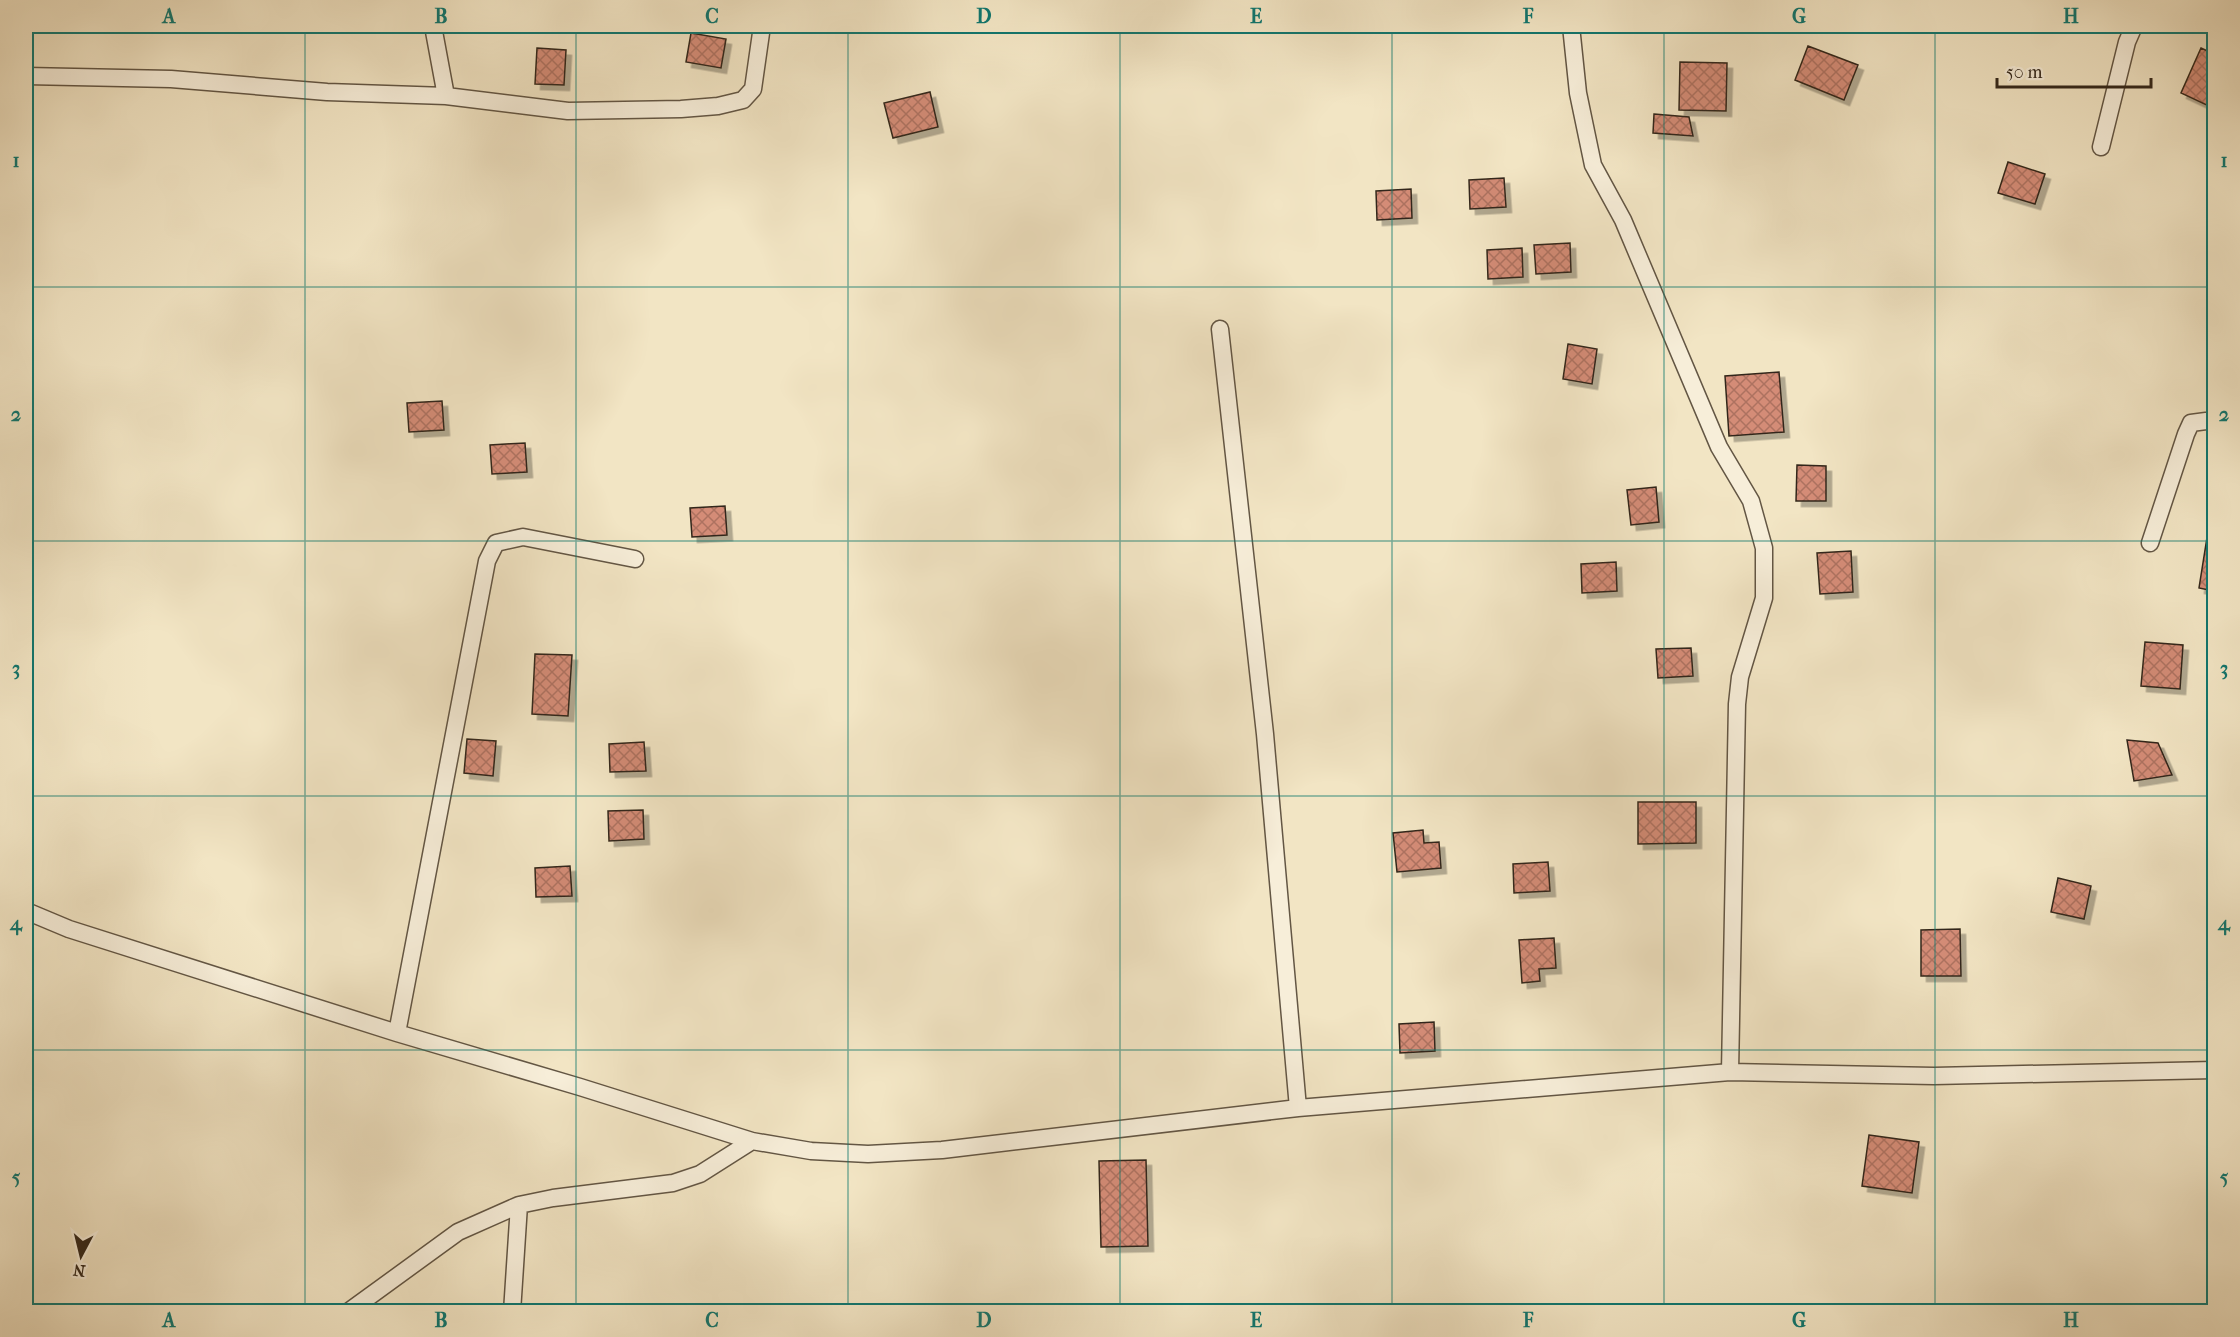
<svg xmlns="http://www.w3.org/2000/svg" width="2240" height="1337" viewBox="0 0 2240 1337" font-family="'IM FELL French Canon',serif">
	<defs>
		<pattern id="building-cross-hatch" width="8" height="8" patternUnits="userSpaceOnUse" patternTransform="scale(1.5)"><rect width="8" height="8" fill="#d48c77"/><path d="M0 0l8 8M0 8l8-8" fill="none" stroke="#ad7261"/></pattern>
		<filter id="shadow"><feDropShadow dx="5.5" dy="5.5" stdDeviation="0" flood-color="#0004"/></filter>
	</defs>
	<rect width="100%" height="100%" fill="#f2e5c4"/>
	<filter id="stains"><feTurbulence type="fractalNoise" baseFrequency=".00333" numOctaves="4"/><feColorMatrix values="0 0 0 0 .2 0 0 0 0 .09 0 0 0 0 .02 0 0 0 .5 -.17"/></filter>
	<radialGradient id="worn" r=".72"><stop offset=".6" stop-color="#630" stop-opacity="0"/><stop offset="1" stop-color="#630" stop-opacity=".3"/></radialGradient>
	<path fill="url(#building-cross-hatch)" stroke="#33271a" stroke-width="1.5" filter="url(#shadow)" d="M691,33L726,39L721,68L686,62Z
		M1808,46L1858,65L1844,100L1795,80Z
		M537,48L566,50L564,85L535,84Z
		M2201,48L2214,54V104L2213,108L2181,93Z
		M1680,62L1727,63L1726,111L1679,110Z
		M930,92L938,127L893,138L884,103Z
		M1654,114L1689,117L1693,136L1653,133Z
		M2008,162L2045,174L2035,204L1998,193Z
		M1504,178L1506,207L1470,209L1469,180Z
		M1411,189L1412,218L1377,220L1376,191Z
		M1570,243L1571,272L1536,274L1534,245Z
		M1522,248L1523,277L1488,279L1487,250Z
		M1568,344L1597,349L1592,384L1563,379Z
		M1779,372L1784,432L1729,436L1725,376Z
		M442,401L444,430L409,432L407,403Z
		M525,443L527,472L492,474L490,445Z
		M1797,465L1826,466V501H1796Z
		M1656,487L1659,522L1631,525L1627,490Z
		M725,506L727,535L692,537L690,508Z
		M2209,525L2214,526V591L2199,588Z
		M1851,551L1853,592L1820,594L1817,553Z
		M1616,562L1617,591L1582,593L1581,564Z
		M2145,642L2183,645L2180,689L2141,686Z
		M1691,648L1693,676L1658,678L1656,649Z
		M535,654L572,655L568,716L532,714Z
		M467,739L496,741L493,776L464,773Z
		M2127,740L2158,743L2172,775L2134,781Z
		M644,742L646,771L610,772L609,744Z
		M1638,802H1696V843L1638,844Z
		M643,810L644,839L609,841L608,811Z
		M1423,830L1424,843L1439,842L1441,868L1397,872L1393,833Z
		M1548,862L1550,891L1514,893L1513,864Z
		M570,866L572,896L536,897L535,868Z
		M2058,878L2091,886L2084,919L2051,912Z
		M1960,929L1961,976H1921V930Z
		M1554,938L1556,968L1539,969L1540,981L1522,983L1519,940Z
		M1434,1022L1435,1051L1400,1053L1399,1024Z
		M1869,1135L1919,1142L1912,1193L1862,1186Z
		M1146,1160L1148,1246L1101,1247L1099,1161Z"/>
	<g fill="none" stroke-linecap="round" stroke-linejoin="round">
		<g stroke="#635644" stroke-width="19">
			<path id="street" d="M433,26L446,96
				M1571,26L1578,93L1593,165L1623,220L1719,447L1751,501L1764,548V598L1740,677L1737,704L1730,1072
				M26,76L171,79L327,92L446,96L568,111L681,109L718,106L743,100L753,89L762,26
				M2101,147L2127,42L2134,26
				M1220,329L1265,734L1298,1108
				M2150,543L2186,434L2191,423L2206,421L2214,422
				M26,911L69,929L397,1033L580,1087L752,1141L811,1151L868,1154L942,1150L1298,1108L1730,1072L1934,1076L2214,1070
				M397,1033L487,561L496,543L523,537L635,559
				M348,1312L458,1232L519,1205
				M512,1312L519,1205L553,1198L673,1183L700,1174L752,1141"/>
		</g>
		<use href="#street" stroke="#f7eed9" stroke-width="16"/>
	</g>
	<path fill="none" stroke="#0f766e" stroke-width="1.5" stroke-opacity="0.55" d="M305,26V1312M576,26V1312M848,26V1312M1120,26V1312M1392,26V1312M1664,26V1312M1935,26V1312M26,287H2214M26,541H2214M26,796H2214M26,1050H2214"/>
	<rect width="2240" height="1337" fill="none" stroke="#f2e5c4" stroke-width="66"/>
	<g transform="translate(81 1256) rotate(187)" stroke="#f7eed9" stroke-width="4.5" paint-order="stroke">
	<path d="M0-4.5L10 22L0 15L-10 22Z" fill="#33271a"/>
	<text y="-9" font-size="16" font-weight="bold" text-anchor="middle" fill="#33271a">N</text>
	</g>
	<path d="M1997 78v9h154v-9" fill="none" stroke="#33271a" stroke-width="3"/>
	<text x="2006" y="78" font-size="18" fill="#33271a" stroke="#f7eed9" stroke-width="4.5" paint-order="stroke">50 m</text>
	<rect x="33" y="33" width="2174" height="1271" fill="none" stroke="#0f766e" stroke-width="2"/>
	<g font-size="20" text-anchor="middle" font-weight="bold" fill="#0f766e">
		<text x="169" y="23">A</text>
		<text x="441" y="23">B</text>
		<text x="712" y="23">C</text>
		<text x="984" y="23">D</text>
		<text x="1256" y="23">E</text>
		<text x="1528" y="23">F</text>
		<text x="1799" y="23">G</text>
		<text x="2071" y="23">H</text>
		<text x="16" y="167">1</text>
		<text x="2224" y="167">1</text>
		<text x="16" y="421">2</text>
		<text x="2224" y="421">2</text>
		<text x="16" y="675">3</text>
		<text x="2224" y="675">3</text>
		<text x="16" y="930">4</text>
		<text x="2224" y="930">4</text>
		<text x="16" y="1184">5</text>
		<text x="2224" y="1184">5</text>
		<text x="169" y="1327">A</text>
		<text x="441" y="1327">B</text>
		<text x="712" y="1327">C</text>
		<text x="984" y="1327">D</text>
		<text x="1256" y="1327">E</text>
		<text x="1528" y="1327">F</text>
		<text x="1799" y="1327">G</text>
		<text x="2071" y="1327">H</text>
	</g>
	<rect width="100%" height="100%" filter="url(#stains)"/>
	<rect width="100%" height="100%" fill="url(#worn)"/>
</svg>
